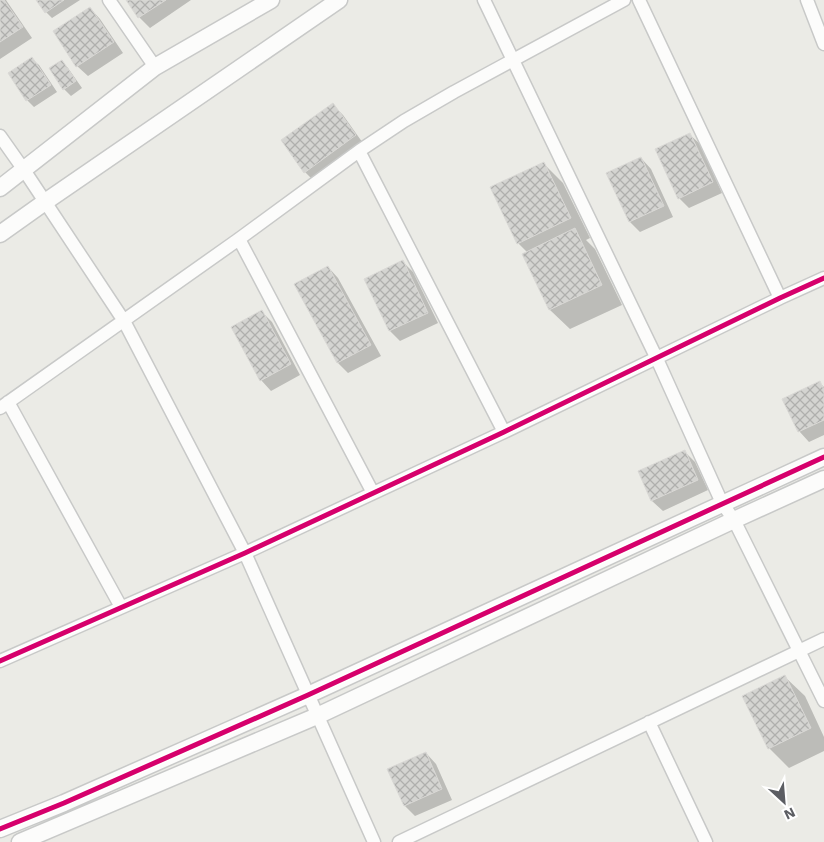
<svg xmlns="http://www.w3.org/2000/svg" width="824" height="842" viewBox="0 0 824 842" font-family="'Work Sans',sans-serif">
	<defs>
		<pattern id="building-cross-hatch" width="8" height="8" patternUnits="userSpaceOnUse" patternTransform="scale(1.25)"><rect width="8" height="8" fill="#d4d4d1"/><path d="M0 0l8 8M0 8l8-8" fill="none" stroke="#afafad"/></pattern>
	</defs>
	<rect width="100%" height="100%" fill="#ebebe6"/>
	<path fill="#0003" d="M0,0H6L8,3L32,38L0,59Z
		M38,0H80L52,18L46,12Z
		M128,0H191L150,28L139,17Z
		M90,8L100,19L123,53L88,76L77,66Z
		M32,59L39,65L57,92L34,107L27,100Z
		M62,61L68,68L82,88L71,96L64,89L51,69Z
		M332,104L343,115L365,146L315,182L305,172Z
		M689,134L700,144L722,193L689,208L679,198Z
		M641,158L651,169L673,217L640,232L630,222L608,174Z
		M543,163L563,183L590,238L586,240L595,249L622,305L570,329L550,310L527,252L518,243Z
		M403,262L413,272L438,323L400,341L390,331L366,279Z
		M328,267L338,278L381,356L348,373L338,363L296,285Z
		M262,312L272,322L300,375L271,391L261,380Z
		M820,383L824,387V435L809,442L799,431Z
		M685,452L695,462L708,490L663,511L652,501L640,472Z
		M785,677L805,696L824,737V751L789,768L769,748Z
		M426,753L436,764L452,800L415,816L405,806Z"/>
	<path fill="url(#building-cross-hatch)" stroke="#dad9d6" d="M0,0H4L23,27L0,42Z
		M36,0H64L45,13Z
		M126,0H166L138,18Z
		M90,7L114,42L76,67L53,31Z
		M32,57L51,85L26,101L8,73Z
		M62,60L76,81L63,90L49,68Z
		M333,103L356,135L304,173L281,140Z
		M690,133L713,182L678,199L655,149Z
		M641,157L664,206L629,222L606,173Z
		M544,162L571,218L517,244L490,187Z
		M575,228L602,285L549,310L522,254Z
		M403,260L428,313L389,331L364,279Z
		M328,266L371,345L337,363L294,284Z
		M262,310L291,364L260,381L231,327Z
		M820,381L824,390V420L798,432L782,399Z
		M685,450L698,480L651,501L638,471Z
		M785,675L811,728L768,749L742,696Z
		M426,752L442,789L404,806L387,769Z"/>
	<g fill="none" stroke-linecap="round" stroke-linejoin="round">
		<g stroke="#c8c9c8" stroke-width="15">
			<path id="minor" d="M109,0L155,67
				M484,0L657,359L722,503L734,520L824,701
				M639,0L780,298
				M807,0L824,44
				M0,136L24,170L124,321L245,553L374,842
				M359,151L504,432
				M239,239L373,493
				M8,402L121,607
				M0,408L239,239L359,151L404,121L454,92L624,0
				M0,661L245,553L504,432L780,298L824,278
				M649,722L706,842
				M399,842L824,639"/>
		</g>
		<g stroke="#c8c9c8" stroke-width="19">
			<path id="tertiary" d="M0,188L155,67L271,0
				M0,234L45,202L339,0
				M0,829L64,803L308,695L824,457
				M20,842L317,716L734,520L824,479"/>
		</g>
		<use href="#minor" stroke="#fcfcfb" stroke-width="12"/>
		<use href="#tertiary" stroke="#fcfcfb" stroke-width="16"/>
		<g stroke="#fff" stroke-width="8">
			<path id="cycleway" d="M0,661L245,553L504,432L780,298L824,278
				M0,829L64,803L308,695L824,457"/>
		</g>
		<use href="#cycleway" stroke="#d6006c" stroke-width="5"/>
	</g>
	<g transform="translate(784 802) rotate(154)" stroke="#ffffff" stroke-width="4" paint-order="stroke">
	<path d="M0-4L9 19L0 12L-9 19Z" fill="#5c5e63"/>
	<text y="-8" font-size="14" font-weight="bold" text-anchor="middle" fill="#5c5e63">N</text>
	</g>
</svg>
